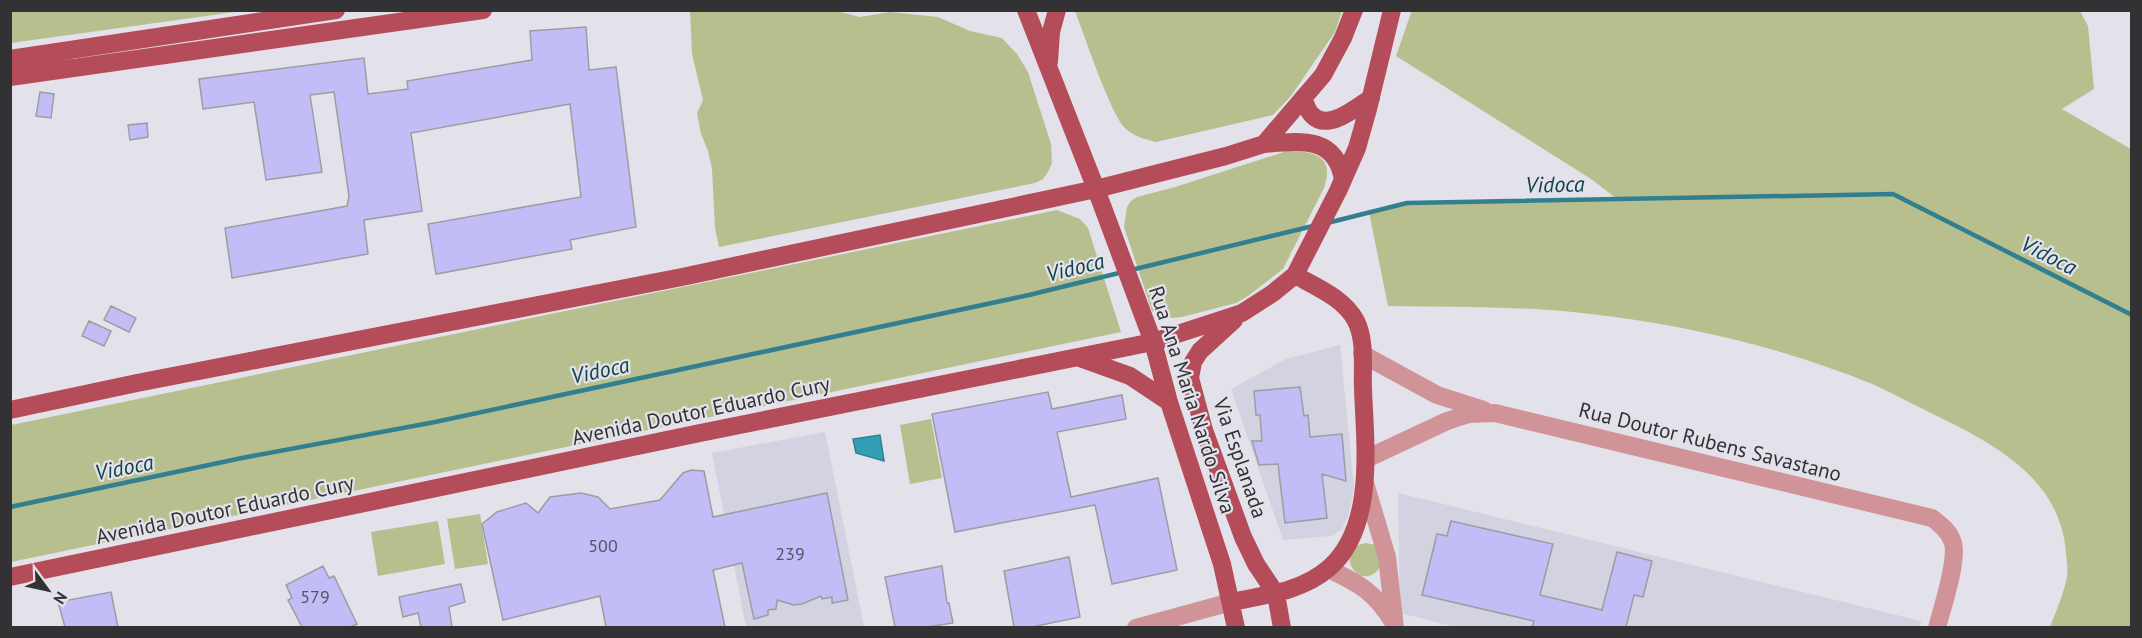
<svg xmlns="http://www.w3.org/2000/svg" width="2142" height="638" viewBox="0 0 2142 638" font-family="'PT Sans',sans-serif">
	<rect width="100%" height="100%" fill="#e3e2ea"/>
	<path fill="#d2d2e0" d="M1340,345L1354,487L1349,514L1342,529L1331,536L1283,540L1231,389L1286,359Z
		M825,432L864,627H746L712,453Z
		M1398,493L1921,621L1920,627L1460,628L1400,613Z"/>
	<path fill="#b8bf8f" d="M11,10H242V11L11,43Z
		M1412,10L2080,11L2088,26L2094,89L2062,109L2131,149V627H2050C2056,611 2064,594 2067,576C2068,569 2067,561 2066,554C2061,476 1990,442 1929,412C1910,403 1891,392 1872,384C1779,346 1682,324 1582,313C1518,306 1452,307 1388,306L1369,212L1407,203L1617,199L1591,179L1396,56Z
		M837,11L860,17L890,12L938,17L970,31L1002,38L1017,54L1028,72L1051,144L1052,163L1048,172L1043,179L1035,183L719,247L715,228L712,169L708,151L701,134L697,113L703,100L692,54L690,11Z
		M1075,11H1342L1335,32L1291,96L1273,115L1156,142C1145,139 1135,137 1126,129C1111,116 1084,34 1075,11Z
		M1287,151C1315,151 1335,156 1324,188L1283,269L1248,296L1236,303L1182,317L1172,318L1152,311L1124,227L1127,207L1131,201L1137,197L1175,187Z
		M1057,210L1080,219L1088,228L1121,332L11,562V425Z
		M931,419L942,478L910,484L900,425Z
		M480,514L488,564L455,569L447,519Z
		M438,521L445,564L378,576L371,532Z
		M1366,543L1376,545L1381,566C1361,597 1330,549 1366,543Z"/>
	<path fill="#31a0b5" stroke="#317f8f" stroke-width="1.5" d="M880,435L884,461L856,453L853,439Z"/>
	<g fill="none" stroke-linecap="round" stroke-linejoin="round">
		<path stroke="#317f8f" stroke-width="4.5" d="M1327,223L1407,203L1893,194L2132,315
			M1131,270L1313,226
			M10,507L242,458L435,422L1029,295L1123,272"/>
	</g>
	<path fill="#c3bdf7" stroke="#9c9ca2" stroke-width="1.5" d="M586,27L589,70L616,67L636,227L570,240L572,249L436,274L428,224L581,197L570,104L411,133L422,211L364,220L368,254L232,278L225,228L347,206L349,196L334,92L310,95L322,172L266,180L254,102L203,109L199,79L364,58L368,94L408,89L407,81L532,60L530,31Z
		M40,92L54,94L51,118L36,116Z
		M147,123L148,137L130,140L128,125Z
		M111,306L136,318L129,332L104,320Z
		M89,321L111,331L104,346L82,336Z
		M1300,387L1304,416L1308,415L1310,437L1342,434L1346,481L1322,474L1327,518L1285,523L1278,464L1259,465L1252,441H1262L1260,415H1256L1254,391Z
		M1048,392L1052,409L1122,395L1126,419L1057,432L1071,497L1158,478L1177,570L1112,584L1095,505L955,532L932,414Z
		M691,470L704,471L713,517L827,493L848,600L832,603V597L822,599L821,596L802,604L794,605L777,600L776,609L768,610V615L754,619L742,563L713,570L725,627H606L600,596L503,620L482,524L497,512L526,503L538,513L550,497L581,493L598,497L610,509L660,500L683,473Z
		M1451,521L1553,544L1540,595L1602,610L1617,552L1652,561L1643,597L1634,595L1626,627H1532L1534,621L1422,595L1437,534L1447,536Z
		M1069,557L1080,617L1032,627H1014L1004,571Z
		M323,566L329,578L334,576L357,624L350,627H302L288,600L292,598L286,585Z
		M942,566L947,603H949L953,623L927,627H895L885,577Z
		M461,584L465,602L449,607L452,627H421L418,613L403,617L399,597Z
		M111,592L118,627H65L58,602Z"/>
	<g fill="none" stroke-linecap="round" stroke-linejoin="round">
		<path stroke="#d09498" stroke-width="18" d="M1362,354L1437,395L1484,410
			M1366,459L1447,421L1469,414L1495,413L1932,518C1941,525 1950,532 1953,543C1958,561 1942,608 1937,628
			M1365,483L1387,557L1395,628
			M1328,569C1361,584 1374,592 1394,623
			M1136,628L1231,602"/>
		<path stroke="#b54c5a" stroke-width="18" d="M1026,10L1096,189L1153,342L1169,402L1222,564L1236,628
			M10,59L336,10
			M1049,62L1051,32L1057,10
			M10,77L483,10
			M1303,98C1305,103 1308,112 1312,115C1328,132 1357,107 1371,98
			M1264,144C1299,141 1336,135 1343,180
			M1234,320L1200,351L1193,362L1190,378L1204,430L1243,537L1256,564L1276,594L1282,628
			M1080,358L1130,376L1169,402
			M10,410L137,383L682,277L1096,189L1226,156L1264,144L1323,75L1343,38L1354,10
			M10,577L700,433L1153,342L1242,313L1273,293L1295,275L1338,191L1357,148L1368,109L1392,10
			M1231,602C1265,595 1301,592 1329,568C1376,527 1365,444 1363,389C1362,367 1366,341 1356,321C1344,298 1316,287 1295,275"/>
	</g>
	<g text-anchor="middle" stroke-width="4.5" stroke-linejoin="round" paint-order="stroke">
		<g font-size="18" fill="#565566">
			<text x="603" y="552">500</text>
			<text x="790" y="560">239</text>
			<text x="315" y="603">579</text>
		</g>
		<g font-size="21" fill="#323235" stroke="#e3e2ea">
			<text transform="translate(1192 400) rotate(72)" y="7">Rua Ana Maria Nardo Silva</text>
			<text transform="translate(701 411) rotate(-12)" y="7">Avenida Doutor Eduardo Cury</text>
			<text transform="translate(1710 442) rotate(14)" y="7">Rua Doutor Rubens Savastano</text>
			<text transform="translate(1240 458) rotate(71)" y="7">Via Esplanada</text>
			<text transform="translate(225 510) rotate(-12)" y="7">Avenida Doutor Eduardo Cury</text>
		</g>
		<g font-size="22" font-style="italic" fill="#12424b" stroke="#e3e2ea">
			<text transform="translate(1555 184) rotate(-1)" y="8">Vidoca</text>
			<text transform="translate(2049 255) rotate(27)" y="8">Vidoca</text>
			<text transform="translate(1075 267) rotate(-14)" y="8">Vidoca</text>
			<text transform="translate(600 370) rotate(-12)" y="8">Vidoca</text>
			<text transform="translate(124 467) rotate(-11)" y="8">Vidoca</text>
		</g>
	</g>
	<rect width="2142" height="638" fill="none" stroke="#323235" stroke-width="24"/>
	<g transform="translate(48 590) rotate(123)" stroke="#e3e2ea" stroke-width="4.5" paint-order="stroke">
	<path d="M0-4.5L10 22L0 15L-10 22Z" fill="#323235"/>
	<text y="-9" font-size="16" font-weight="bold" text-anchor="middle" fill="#323235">N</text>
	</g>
</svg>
